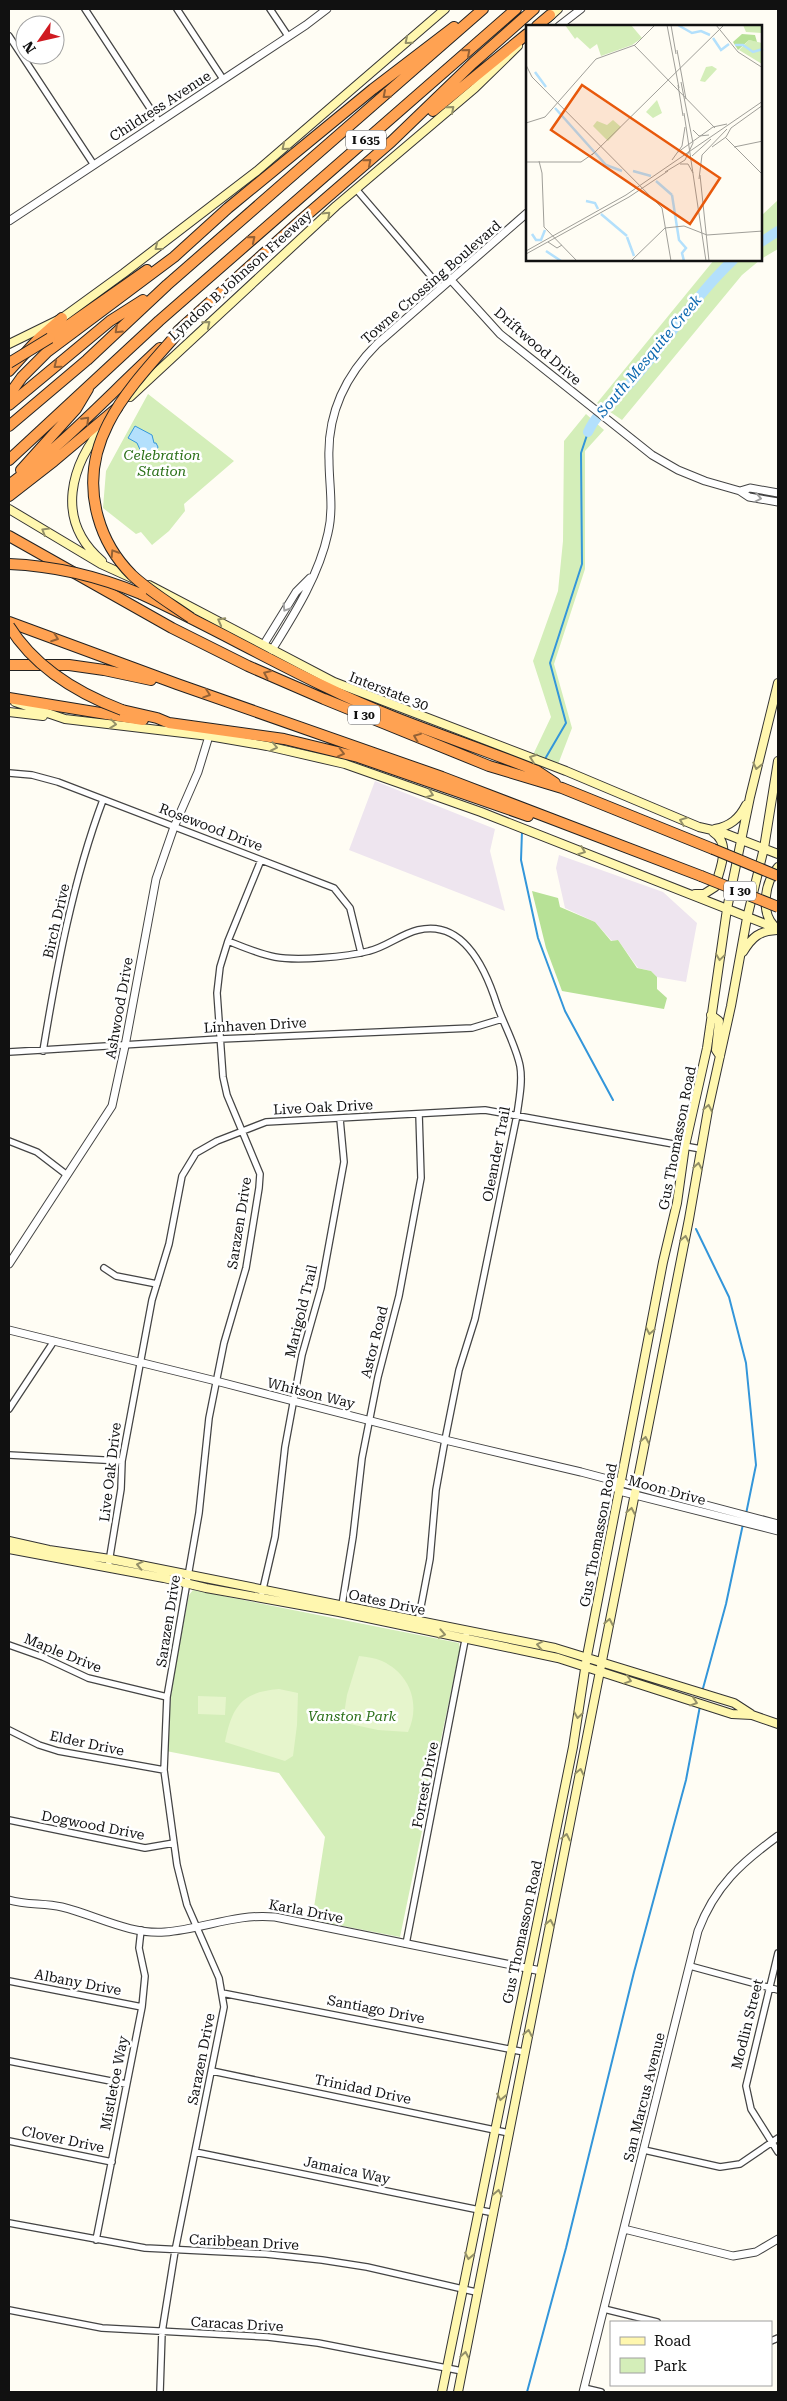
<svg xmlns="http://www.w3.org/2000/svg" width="787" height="2401" viewBox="0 0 787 2401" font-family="'Roboto Serif',serif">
	<rect width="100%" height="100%" fill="#fffdf4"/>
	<path fill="#eee5ef" d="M375,781L495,829L490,851L505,911L349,850Z
		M559,855L663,892L697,923L686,982L657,977L651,971L638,968L618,940L612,941L595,922L565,908L556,868Z"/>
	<path fill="#d4eeb9" d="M778,200V249L761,259V216Z
		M714,260H760L742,275L622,420L597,403Z
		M148,394L234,461L184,504L185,511L169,531L152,545L141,532L136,534L103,508L106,471Z
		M586,414L604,430L585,451V569L554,664L572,728L557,767L532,757L551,717L533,661L558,591L563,541L564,441Z
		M193,1590L459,1643L460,1648L400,1937L312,1920L325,1837L279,1773L166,1751L172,1685L189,1595Z"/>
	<path fill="#b7e196" d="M532,891L558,898L560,907L595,922L611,941L618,940L637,968L651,971L657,977V989L667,998L664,1009L562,991L546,948Z"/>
	<path fill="#e6f5cc" d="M359,1656C367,1657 375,1658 382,1661C410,1674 421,1704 408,1732L378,1730L350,1724L344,1714L347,1695Z
		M279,1689L298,1693L297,1725L293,1756L285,1761L225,1742C232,1707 241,1692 279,1689Z
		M198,1696L226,1697L225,1715L198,1714Z"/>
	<path fill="#b3e0fc" stroke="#3396da" d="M135,426L152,435L154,443H156L158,447L155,456L142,454L137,443L128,438Z"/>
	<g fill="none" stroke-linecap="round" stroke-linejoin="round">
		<path stroke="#3396da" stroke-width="2" d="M545,759L566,723L550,663L582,564L581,453L588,432
			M522,831L521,860L538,938L565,1011L613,1100
			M696,1229L729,1297L746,1363L756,1465L746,1514
			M702,1692L726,1604L743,1524
			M527,2392L566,2248L634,1972L686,1780L700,1706"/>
		<path stroke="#b3e0fc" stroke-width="10" d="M761,242L778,231
			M588,432C598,410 616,399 632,381C667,341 695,296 733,260"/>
		<g stroke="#444" stroke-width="8">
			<path id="minor" d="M85,9L159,122
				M177,9L223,79
				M270,9L288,36
				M9,36L94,165
				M356,189L441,288
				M9,773L32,775L58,782L334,888L350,908L361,953
				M228,941C243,947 259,954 275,957C297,961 347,957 369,951C386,947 401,934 418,930C464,919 486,970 497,1005C504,1025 516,1046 520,1066C523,1082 519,1099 517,1115L475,1319L459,1370L445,1440L436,1490L430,1559L418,1622
				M43,1051C57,966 73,880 103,800
				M9,1052L220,1039L472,1028L502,1019
				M9,1141L37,1152L67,1175
				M104,1268L116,1276L157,1284
				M9,1409L54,1341
				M9,1455L122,1461
				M108,1568L121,1489L122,1461L152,1300L169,1244L182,1176L196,1153L217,1141L266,1122L485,1110L701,1149
				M262,1593L275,1537L285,1447L302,1355L321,1288L344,1162L340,1119
				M342,1605L353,1537L362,1458L378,1377L399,1296L421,1178L419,1114
				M9,1645L43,1657L88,1678L167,1697
				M9,1730L39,1745L58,1751L164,1770
				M9,1820L145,1848L174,1843
				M406,1944L467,1630
				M778,1953L746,2086L751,2109L778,2152
				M690,1966L778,1990
				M9,1981L142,2007
				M222,1993L524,2052
				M9,2061L126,2084
				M212,2071L509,2133
				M9,2141L112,2162
				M644,2150L720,2167L740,2164L778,2138
				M195,2152L494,2213
				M9,2223L145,2248L266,2254L322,2260L367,2267L476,2292
				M96,2240L142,2007L145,1976L139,1948L141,1930
				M604,2309L657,2322
				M9,2310L102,2328L268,2337L318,2343L462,2371
				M771,2341L778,2338
				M584,2388L601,2392
				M160,2392L162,2332L175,2251L224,2007L219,1978L187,1905L177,1865L164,1770L167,1697L199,1513L209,1418L224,1343L246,1268L259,1188L260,1174L227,1095L223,1077L217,993L220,967L228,941L261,860"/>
		</g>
		<g stroke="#444" stroke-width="9">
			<path id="tertiary" d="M559,26L581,9
				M9,221L306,25L327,9
				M451,280L500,334L652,455L678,470L705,481L740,491L749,497L778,502
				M740,491L750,488L778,493
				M264,644L296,592L310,578
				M272,650C295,613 319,575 328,533C334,508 329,485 329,460C327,415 345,376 377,344L527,213
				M9,1264L112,1106L125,1046L156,879L174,827L198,772L209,736
				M9,1330L216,1381L445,1440L581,1472L778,1524
				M608,1480L619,1491L778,1531
				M9,1900C26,1905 44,1903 62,1907C95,1915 130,1935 165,1932C203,1929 237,1913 275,1917L541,1971
				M624,2229L733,2256L756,2252L778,2239
				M583,2392L698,1931C715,1886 741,1863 778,1836"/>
		</g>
		<g stroke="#333" stroke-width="10">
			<path id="secondary" d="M548,18L558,9
				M9,344L62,318L124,273L257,171L445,9
				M130,397L336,206L475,88L518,46
				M9,509L101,564L134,579
				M102,561C54,520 70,464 107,422
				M149,585L334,682L566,771L699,827L721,832L778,854
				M15,702L65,719L209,736L267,746L345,764L481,812L778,929
				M9,712L43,716
				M715,829C730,826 739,819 746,805
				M695,894H704L715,887C720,868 732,844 713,832
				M774,926C760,911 765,882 778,867
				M743,952C752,937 759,931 777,930
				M711,1015L719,1021L716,1050L720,1056
				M9,1541L49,1550L110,1559L555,1648L734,1703L751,1714
				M9,1549L164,1578L206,1588L339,1612L558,1658L732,1714L752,1715L778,1724
				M442,2392L573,1747L587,1656L619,1491L663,1262L677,1203L685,1146L707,1048L727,909L750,797L778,683
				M458,2392L689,1219L708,1110L731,1006L747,918L764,848L778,761"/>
		</g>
		<g stroke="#222" stroke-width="12">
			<path id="motorway" d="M537,26L550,15
				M433,111L527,34
				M178,331L301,220L391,142L473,63L534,9
				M50,338L147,270
				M9,371L39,338L62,318
				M9,395L22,377L47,352L174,257L228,208L373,89L454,27
				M9,405L110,321L143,300
				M9,426L87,360L167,285L483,9
				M9,460L159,321L516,9
				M21,470L76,409L88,389
				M9,485C64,444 109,395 160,348
				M9,496L54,461L117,408
				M9,536L172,628L248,666L324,699L489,766L562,788L713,849
				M141,594C204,623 265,658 328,688C395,721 468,743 537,771L555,783
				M9,622L177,684L442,777L701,876
				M9,665H69L104,670L151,680
				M9,698L143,720
				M122,710L157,718L169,723L284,739L358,757L528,816"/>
		</g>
		<use href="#minor" stroke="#fff" stroke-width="5.5"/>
		<use href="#tertiary" stroke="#fff" stroke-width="7"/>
		<use href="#secondary" stroke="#fff7af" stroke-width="8"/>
		<use href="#motorway" stroke="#ffa252" stroke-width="10"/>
		<g stroke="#222" stroke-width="12" stroke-linecap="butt">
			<path id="motorway-bridge" d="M184,326C137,381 75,436 98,517C104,539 116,559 132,575C149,591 171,604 191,618
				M9,363L50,338
				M9,564C56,566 98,576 141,594
				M9,626C35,668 77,693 122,710
				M713,849L778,876
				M701,876L778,907"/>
		</g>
		<use href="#motorway-bridge" stroke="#ffa252" stroke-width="10"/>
	</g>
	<defs><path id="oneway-chevron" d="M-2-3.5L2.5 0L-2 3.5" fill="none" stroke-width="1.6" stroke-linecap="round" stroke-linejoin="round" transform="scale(1.25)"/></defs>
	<g stroke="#949068">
		<use href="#oneway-chevron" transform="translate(408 41) rotate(139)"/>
		<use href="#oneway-chevron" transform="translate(451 109) rotate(-41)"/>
		<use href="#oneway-chevron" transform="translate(285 147) rotate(140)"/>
		<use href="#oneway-chevron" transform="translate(327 215) rotate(-43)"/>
		<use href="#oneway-chevron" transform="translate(158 247) rotate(142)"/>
		<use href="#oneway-chevron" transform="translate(207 324) rotate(-40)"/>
		<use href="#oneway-chevron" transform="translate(45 531) rotate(-149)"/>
		<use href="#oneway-chevron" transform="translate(221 621) rotate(-152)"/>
		<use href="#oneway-chevron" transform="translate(113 724) rotate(7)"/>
		<use href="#oneway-chevron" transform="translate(274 747) rotate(12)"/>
		<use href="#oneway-chevron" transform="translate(533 758) rotate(-160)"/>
		<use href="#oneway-chevron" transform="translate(757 766) rotate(103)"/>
		<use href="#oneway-chevron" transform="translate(430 794) rotate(20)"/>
		<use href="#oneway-chevron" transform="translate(683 821) rotate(-159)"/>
		<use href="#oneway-chevron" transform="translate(582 851) rotate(21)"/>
		<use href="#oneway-chevron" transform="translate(720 957) rotate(98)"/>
		<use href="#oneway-chevron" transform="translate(708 1108) rotate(-79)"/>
		<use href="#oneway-chevron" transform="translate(698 1166) rotate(-80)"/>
		<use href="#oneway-chevron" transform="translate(685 1239) rotate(-79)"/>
		<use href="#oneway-chevron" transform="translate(650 1331) rotate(101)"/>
		<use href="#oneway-chevron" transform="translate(645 1440) rotate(-79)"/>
		<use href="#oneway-chevron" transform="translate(631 1511) rotate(-79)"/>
		<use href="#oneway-chevron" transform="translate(140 1565) rotate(-168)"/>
		<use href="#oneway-chevron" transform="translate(609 1622) rotate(-79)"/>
		<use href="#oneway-chevron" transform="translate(442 1634) rotate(11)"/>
		<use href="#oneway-chevron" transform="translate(540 1645) rotate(-169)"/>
		<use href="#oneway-chevron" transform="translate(628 1680) rotate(18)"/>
		<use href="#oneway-chevron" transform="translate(694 1702) rotate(18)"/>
		<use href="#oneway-chevron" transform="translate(578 1715) rotate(99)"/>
		<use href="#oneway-chevron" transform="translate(580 1772) rotate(-78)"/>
		<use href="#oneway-chevron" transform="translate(566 1837) rotate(-78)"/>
		<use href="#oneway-chevron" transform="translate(550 1923) rotate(-79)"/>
		<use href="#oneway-chevron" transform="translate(528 2033) rotate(-79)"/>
		<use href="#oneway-chevron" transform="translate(501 2097) rotate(101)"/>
		<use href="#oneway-chevron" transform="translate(498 2193) rotate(-79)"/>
		<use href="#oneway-chevron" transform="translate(469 2256) rotate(101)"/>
		<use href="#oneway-chevron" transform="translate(465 2355) rotate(-80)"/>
	</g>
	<g stroke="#946135">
		<use href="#oneway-chevron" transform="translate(467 52) rotate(-41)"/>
		<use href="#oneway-chevron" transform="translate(386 95) rotate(139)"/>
		<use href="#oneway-chevron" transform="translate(368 162) rotate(-41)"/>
		<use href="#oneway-chevron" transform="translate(252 239) rotate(-40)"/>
		<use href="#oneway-chevron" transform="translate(118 330) rotate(137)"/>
		<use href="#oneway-chevron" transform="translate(57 365) rotate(141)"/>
		<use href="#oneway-chevron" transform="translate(86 420) rotate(-45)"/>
		<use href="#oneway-chevron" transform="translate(114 553) rotate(-122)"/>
		<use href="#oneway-chevron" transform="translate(55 638) rotate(20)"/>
		<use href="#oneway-chevron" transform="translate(267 674) rotate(-156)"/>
		<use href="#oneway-chevron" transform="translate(207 694) rotate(19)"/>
		<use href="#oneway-chevron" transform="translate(417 737) rotate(-158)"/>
		<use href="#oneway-chevron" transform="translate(341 753) rotate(14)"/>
	</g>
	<g stroke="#a0a0a0">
		<use href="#oneway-chevron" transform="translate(758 498) rotate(11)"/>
		<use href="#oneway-chevron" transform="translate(286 608) rotate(122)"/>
	</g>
	<g text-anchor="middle" stroke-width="5" stroke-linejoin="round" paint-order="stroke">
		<g fill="#fff" stroke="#585858" stroke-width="1">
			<rect x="346" y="130.5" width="40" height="19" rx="4"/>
			<rect x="348" y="705.5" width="32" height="19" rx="4"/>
			<rect x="724" y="881.5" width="32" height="19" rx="4"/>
		</g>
		<g font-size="12" font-weight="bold" fill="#111">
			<text x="366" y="144">I 635</text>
			<text x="364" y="719">I 30</text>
			<text x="740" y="895">I 30</text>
		</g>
		<g font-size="14" fill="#111" stroke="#fff">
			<text transform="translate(160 106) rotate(-33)" y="5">Childress Avenue</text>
			<text transform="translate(240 275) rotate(-42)" y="5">Lyndon B Johnson Freeway</text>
			<text transform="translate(431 282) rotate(-41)" y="5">Towne Crossing Boulevard</text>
			<text transform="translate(538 346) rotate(41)" y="5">Driftwood Drive</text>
			<text transform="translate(389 691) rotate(21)" y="5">Interstate 30</text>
			<text transform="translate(211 827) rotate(21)" y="5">Rosewood Drive</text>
			<text transform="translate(56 921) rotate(-77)" y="5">Birch Drive</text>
			<text transform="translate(119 1008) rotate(-80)" y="5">Ashwood Drive</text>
			<text transform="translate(255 1025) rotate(-3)" y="5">Linhaven Drive</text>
			<text transform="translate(323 1107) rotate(-3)" y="5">Live Oak Drive</text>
			<text transform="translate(677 1138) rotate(-79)" y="5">Gus Thomasson Road</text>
			<text transform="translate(496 1154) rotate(-79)" y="5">Oleander Trail</text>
			<text transform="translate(239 1223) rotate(-81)" y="5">Sarazen Drive</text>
			<text transform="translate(301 1311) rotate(-76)" y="5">Marigold Trail</text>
			<text transform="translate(374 1342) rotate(-76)" y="5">Astor Road</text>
			<text transform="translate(311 1393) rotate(14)" y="5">Whitson Way</text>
			<text transform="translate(110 1472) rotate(-83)" y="5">Live Oak Drive</text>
			<text transform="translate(667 1490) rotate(15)" y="5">Moon Drive</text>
			<text transform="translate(598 1535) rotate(-79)" y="5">Gus Thomasson Road</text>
			<text transform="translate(387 1602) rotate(12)" y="5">Oates Drive</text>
			<text transform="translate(168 1621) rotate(-81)" y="5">Sarazen Drive</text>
			<text transform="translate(63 1653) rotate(22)" y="5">Maple Drive</text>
			<text transform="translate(87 1743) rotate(12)" y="5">Elder Drive</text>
			<text transform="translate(425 1785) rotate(-79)" y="5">Forrest Drive</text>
			<text transform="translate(93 1825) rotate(11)" y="5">Dogwood Drive</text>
			<text transform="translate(306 1911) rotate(11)" y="5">Karla Drive</text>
			<text transform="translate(522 1932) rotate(-78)" y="5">Gus Thomasson Road</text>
			<text transform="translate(78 1982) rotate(11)" y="5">Albany Drive</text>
			<text transform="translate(376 2009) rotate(11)" y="5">Santiago Drive</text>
			<text transform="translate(747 2024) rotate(-76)" y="5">Modlin Street</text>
			<text transform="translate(201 2059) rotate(-79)" y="5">Sarazen Drive</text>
			<text transform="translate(114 2083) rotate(-79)" y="5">Mistletoe Way</text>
			<text transform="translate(363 2089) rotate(12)" y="5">Trinidad Drive</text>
			<text transform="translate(644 2097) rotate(-76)" y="5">San Marcus Avenue</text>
			<text transform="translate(63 2139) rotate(12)" y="5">Clover Drive</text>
			<text transform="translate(347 2170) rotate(12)" y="5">Jamaica Way</text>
			<text transform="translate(244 2242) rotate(3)" y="5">Caribbean Drive</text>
			<text transform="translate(237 2324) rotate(3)" y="5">Caracas Drive</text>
		</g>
		<g font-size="14" font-style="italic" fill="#2b7019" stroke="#fff">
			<text x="162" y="460">Celebration<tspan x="162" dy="16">Station</tspan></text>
			<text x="352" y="1721">Vanston Park</text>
		</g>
		<g font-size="15" font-style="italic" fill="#0c68b0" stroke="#fff">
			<text transform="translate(649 356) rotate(-50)" y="5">South Mesquite Creek</text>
		</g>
	</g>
	<g transform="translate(526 25)">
		<rect width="236" height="236" fill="#fffdf4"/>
		<path d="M39,0H105L116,13L106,20L75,31L71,19L64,24L51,12L49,14ZM217,0H236V8L220,7ZM223,15L236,18V39L213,25ZM186,41L191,44L179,57L174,56L180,42ZM131,75L136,88L127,93L120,87ZM87,95L95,102L82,116L67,101L71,96L81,100Z" fill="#d4eeb9"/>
		<path d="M216,9L229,10L231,17L223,15L212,25L207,17Z" fill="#b7e196"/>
		<path fill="none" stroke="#b3e0fc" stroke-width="2.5" d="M152,0L166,8L175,6L184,10M187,13L195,25L203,19M209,20H217L227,27L237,24M9,47L20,62M29,83L80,140L96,146M107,146L125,151M130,156L146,170M146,170L153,215L160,223L156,228L158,236M60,176L69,178L72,184M75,189L101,211M6,209L10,215H15L19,205M101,212L108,231M20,226L35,236"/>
		<path fill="none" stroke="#a09f99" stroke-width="1" d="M141,0L153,63M145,0L150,29M190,0L212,27L237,43M108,20L189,103M151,25L160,74M0,40L6,52L136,183L145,236M152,60L157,91M158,88L180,236M0,98L19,92L70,34L109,20L129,0M167,105L173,111L183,110M199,112L237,150M186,122L200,112L205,103L237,80M208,122L237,116M152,127L187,102L201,99M66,130L198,0M166,131L185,114M146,135L156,121L159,102M13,136L16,148L18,202L51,236M0,137H55L68,128M154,139H162L167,148M139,147L159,135L167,118L155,57M174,150L183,236M173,154L176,130L201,104M22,217L31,223L36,220M0,226L100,170L237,76M0,229L103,172L142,146M105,236L139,203L158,201L181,210L237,206"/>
		<path fill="#e8590c" fill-opacity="0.15" stroke="#e8590c" stroke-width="2.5" d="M56,60L194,153L164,199L25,105Z"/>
		<rect width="236" height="236" fill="none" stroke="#111" stroke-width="2.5"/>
	</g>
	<rect width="787" height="2401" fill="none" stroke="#111111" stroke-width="20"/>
	<rect x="610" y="2321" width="162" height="65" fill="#ffffff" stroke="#a0a0a0"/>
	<rect x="620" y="2337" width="25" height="8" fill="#fff7af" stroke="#a0a0a0"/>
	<text x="654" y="2346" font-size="15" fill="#111111">Road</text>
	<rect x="620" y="2358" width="25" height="15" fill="#d4eeb9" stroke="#a0a0a0"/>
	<text x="654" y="2371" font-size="15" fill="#111111">Park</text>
	<g transform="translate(40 40) rotate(236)"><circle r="24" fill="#ffffff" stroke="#a0a0a0"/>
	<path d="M0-4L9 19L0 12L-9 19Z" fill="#d01a21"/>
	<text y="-8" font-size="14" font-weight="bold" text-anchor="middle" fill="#111111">N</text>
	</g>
</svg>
